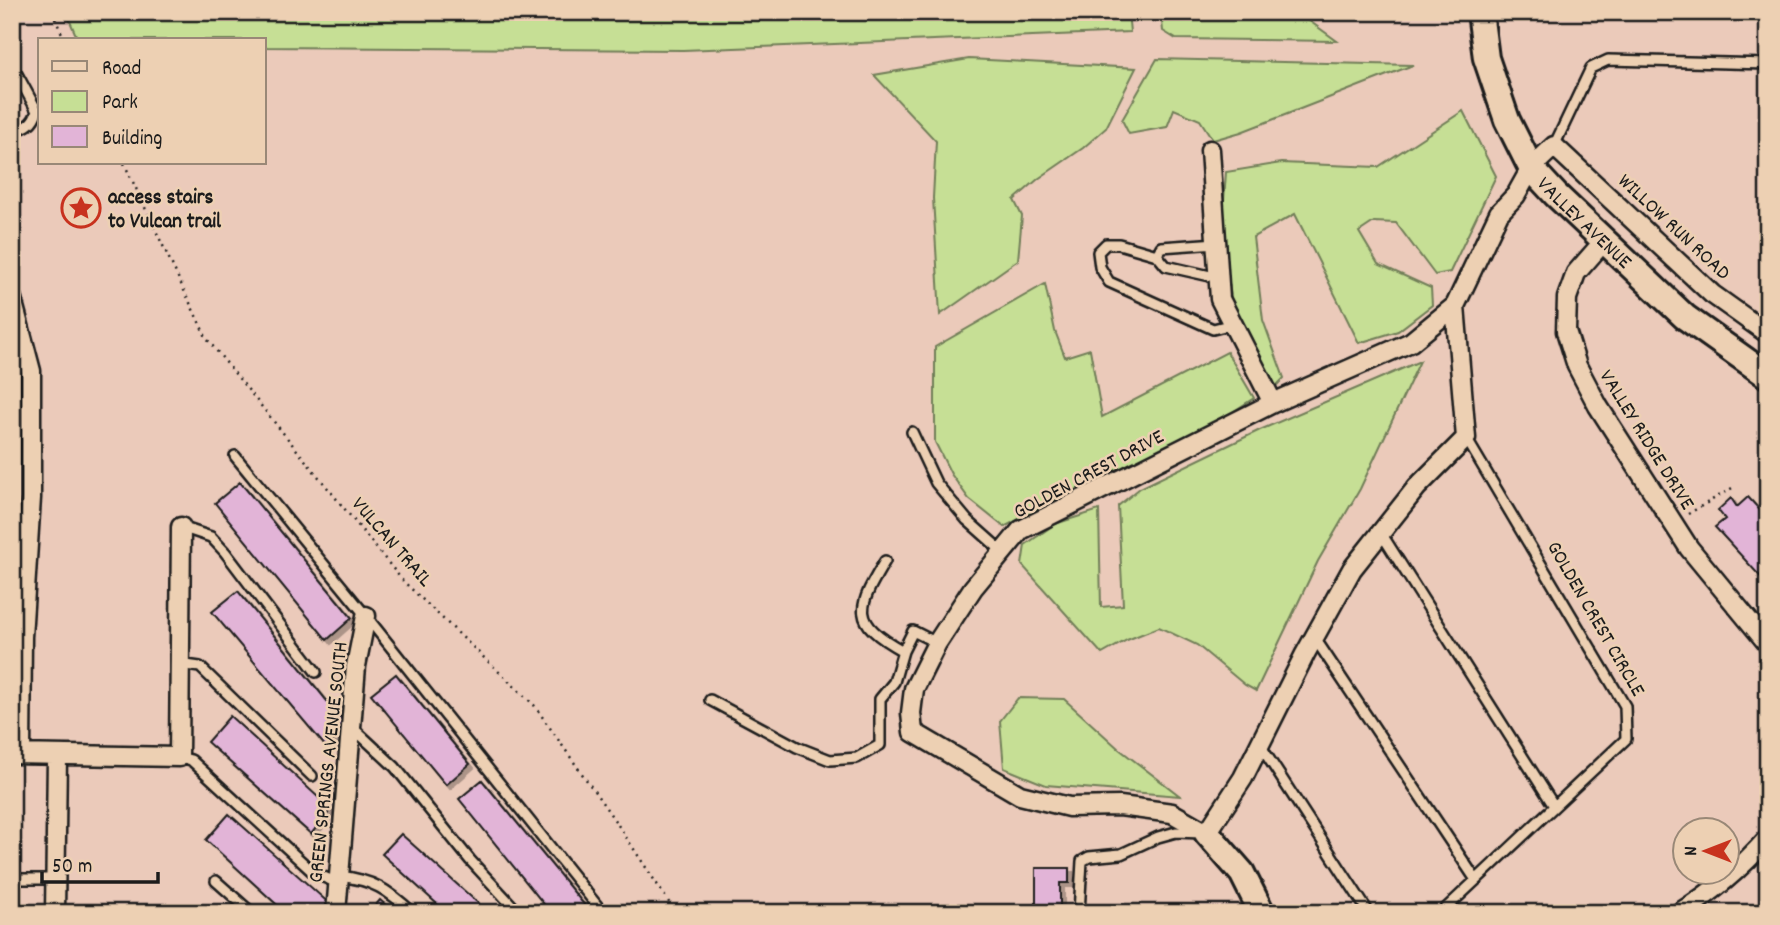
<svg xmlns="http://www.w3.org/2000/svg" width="1780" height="925" viewBox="0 0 1780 925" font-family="Dekko,sans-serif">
	<defs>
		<filter id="shadow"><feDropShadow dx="4" dy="4" stdDeviation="0" flood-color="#0004"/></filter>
	</defs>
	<rect width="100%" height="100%" fill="#ebcaba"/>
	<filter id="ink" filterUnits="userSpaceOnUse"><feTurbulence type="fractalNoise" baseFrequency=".0143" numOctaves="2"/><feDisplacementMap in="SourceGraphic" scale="14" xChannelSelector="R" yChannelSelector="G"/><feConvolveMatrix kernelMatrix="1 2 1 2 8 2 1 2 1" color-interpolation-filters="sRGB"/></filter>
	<g filter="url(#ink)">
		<path fill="#c6df95" stroke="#717e58" stroke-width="2" d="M66,12H1128L1130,32L683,50L264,47V40H78Z
			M1161,12H1297L1337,41L1176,39L1163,31Z
			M969,59L1136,68L1106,128L1083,148L1038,179L1014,200L1022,216L1018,260L940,315L933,198L936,141L874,75Z
			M1157,59L1413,65L1241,132L1213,140L1200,120L1174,109L1167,127L1129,134L1122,120Z
			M1463,111L1496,176L1450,272L1435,275L1396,223L1374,222L1359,232L1378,264L1431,288L1432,305L1398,331L1359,343L1295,214L1253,237L1263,320L1284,378L1274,388L1232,305L1222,229L1226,172L1281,163L1378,167Z
			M1045,284L1055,331L1065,357L1090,349L1102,417L1227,352L1254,398L1203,431L1097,479L1004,527L969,499L951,474L935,442V347Z
			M1420,361L1360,489L1318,561L1256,691L1245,685L1197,645L1159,627L1127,640L1102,654L1022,565L1025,545L1055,524L1099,510L1101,607L1123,605L1118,506L1140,488L1260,430Z
			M1018,698L1064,699L1119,749L1180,796L1046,785L1004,768L1000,721Z"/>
		<path fill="#e2b4d7" stroke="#1c1c1c" stroke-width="2" filter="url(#shadow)" d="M240,482L352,618L327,640L215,503Z
			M1748,497L1768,519V585L1715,527L1725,519L1718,510L1731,498L1737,507Z
			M238,591L348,727L326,747L212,612Z
			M396,674L470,764L446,785L371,694Z
			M230,716L331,809L311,834L207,742Z
			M482,780L591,913H551L459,799Z
			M229,814L332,906L326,913H286L206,840Z
			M401,834L489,913H447L382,854Z
			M1036,868H1069V883H1060V906H1036Z
			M380,900L395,913H369Z
			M227,906L235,913H220Z"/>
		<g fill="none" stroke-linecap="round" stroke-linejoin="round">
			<g stroke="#1c1c1c" stroke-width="14">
				<path id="lane" d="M12,132C25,127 33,125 37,111L17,74
					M1554,146L1591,68L1608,60L1768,64
					M1217,243L1161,247L1157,255L1166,266L1219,278
					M1157,255L1119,244H1106L1098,252L1100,267L1109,282L1213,329L1233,324
					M912,432L936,483L967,520L1003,552
					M235,456L366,616L603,913
					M181,527L211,537L225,552L316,672
					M1381,533L1554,806
					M885,561C857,608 850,622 903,651
					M1314,637L1476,880
					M179,664L200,667L312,776
					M710,700L797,747L830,760L857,758L880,745V699L894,682L903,651L913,631L937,643
					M352,727L395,767L470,860L519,913
					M1260,745L1369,913
					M179,757L191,760L314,873L338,883
					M339,876C373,880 387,889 413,913
					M12,879H55
					M216,881L252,913
					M1079,913L1082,861L1089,857L1121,854L1158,837L1176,832L1201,833
					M1441,913L1626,739L1625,706L1466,438"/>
			</g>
			<g stroke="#1c1c1c" stroke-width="23">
				<path id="street" d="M1210,150L1220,299L1273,403
					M1604,241L1576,273L1567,298L1566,331L1577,366L1598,406L1689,548L1768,644
					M12,299L31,371V498L22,637L21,754
					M1455,306L1466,438L1417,487L1352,569L1305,654L1243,778L1207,833L1172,813L1120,806L1069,807L1020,795L913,732L911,713L914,689L937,643L973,588L1021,530L1273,403L1411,342L1455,306L1499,213L1516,195L1531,168L1554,146L1712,294L1768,334
					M12,754L179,757L181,527
					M55,913L57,756
					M336,913L356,666L366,616
					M1679,913C1712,893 1742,867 1768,838"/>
			</g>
			<g stroke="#1c1c1c" stroke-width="30">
				<g id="secondary">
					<path id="s1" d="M1480,12L1486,58L1507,120L1531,168L1556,195L1685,317L1768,376"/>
					<path d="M1207,833L1242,873L1262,913"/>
				</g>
			</g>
			<path stroke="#1c1c1c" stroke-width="2.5" stroke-dasharray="2 5" stroke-linecap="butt" d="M52,12L65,40
				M124,163L207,339L403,581L534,705L620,828L676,913
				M1688,514L1734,487"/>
			<use href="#lane" stroke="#edd0b3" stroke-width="9"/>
			<use href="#street" stroke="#edd0b3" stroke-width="18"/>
			<use href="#secondary" stroke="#edd0b3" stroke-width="24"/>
		</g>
	</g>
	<defs>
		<g id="sight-ring" transform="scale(2.0125)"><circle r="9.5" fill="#edd0b3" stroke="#c8321e" stroke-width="1.5"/><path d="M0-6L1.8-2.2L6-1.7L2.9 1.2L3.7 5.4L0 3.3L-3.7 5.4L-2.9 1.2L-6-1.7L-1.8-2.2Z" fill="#c8321e"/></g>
	</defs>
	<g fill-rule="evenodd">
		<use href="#sight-ring" x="81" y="208"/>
	</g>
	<g text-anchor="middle" stroke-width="5" stroke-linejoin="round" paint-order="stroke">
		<g font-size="21" font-weight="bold" fill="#1c1c1c" stroke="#edd0b3" text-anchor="start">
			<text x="108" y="203">access stairs<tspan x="108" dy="24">to Vulcan trail</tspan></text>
		</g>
		<g font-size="21" fill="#1c1c1c" stroke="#edd0b3">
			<text dy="7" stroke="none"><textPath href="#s1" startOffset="242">VALLEY AVENUE</textPath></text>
			<text transform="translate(1675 226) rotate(43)" y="7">WILLOW RUN ROAD</text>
			<text transform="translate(1648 439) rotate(58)" y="7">VALLEY RIDGE DRIVE</text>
			<text transform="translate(1088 473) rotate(-28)" y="7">GOLDEN CREST DRIVE</text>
			<text transform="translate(393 541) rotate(49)" y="7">VULCAN TRAIL</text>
			<text transform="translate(1597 618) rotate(60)" y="7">GOLDEN CREST CIRCLE</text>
			<text transform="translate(327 762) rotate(-84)" y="7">GREEN SPRINGS AVENUE SOUTH</text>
		</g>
	</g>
	<rect width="1780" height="925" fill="none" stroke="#edd0b3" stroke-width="42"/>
	<rect x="21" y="21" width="1738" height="883" fill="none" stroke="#1c1c1c" stroke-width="2.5" filter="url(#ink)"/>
	<rect x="38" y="38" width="228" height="126" fill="#edd0b3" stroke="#998877" stroke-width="2"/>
	<rect x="52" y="61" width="35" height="10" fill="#edd0b3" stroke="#998877" stroke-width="2"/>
	<text x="102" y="74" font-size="21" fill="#1c1c1c">Road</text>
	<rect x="52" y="91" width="35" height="21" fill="#c6df95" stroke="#998877" stroke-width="2"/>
	<text x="102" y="108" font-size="21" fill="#1c1c1c">Park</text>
	<rect x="52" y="126" width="35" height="21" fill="#e2b4d7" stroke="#998877" stroke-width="2"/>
	<text x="102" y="144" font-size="21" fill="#1c1c1c">Building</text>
	<g transform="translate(1706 851) rotate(270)"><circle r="33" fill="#edd0b3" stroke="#998877" stroke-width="2"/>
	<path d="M0-5L12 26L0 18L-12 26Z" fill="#c8321e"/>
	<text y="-10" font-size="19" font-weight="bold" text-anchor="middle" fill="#1c1c1c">N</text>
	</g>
	<path d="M42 872v10h116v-10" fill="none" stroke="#1c1c1c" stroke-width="3.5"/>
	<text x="52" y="872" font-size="21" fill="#1c1c1c" stroke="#edd0b3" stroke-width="5" paint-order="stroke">50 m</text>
</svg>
